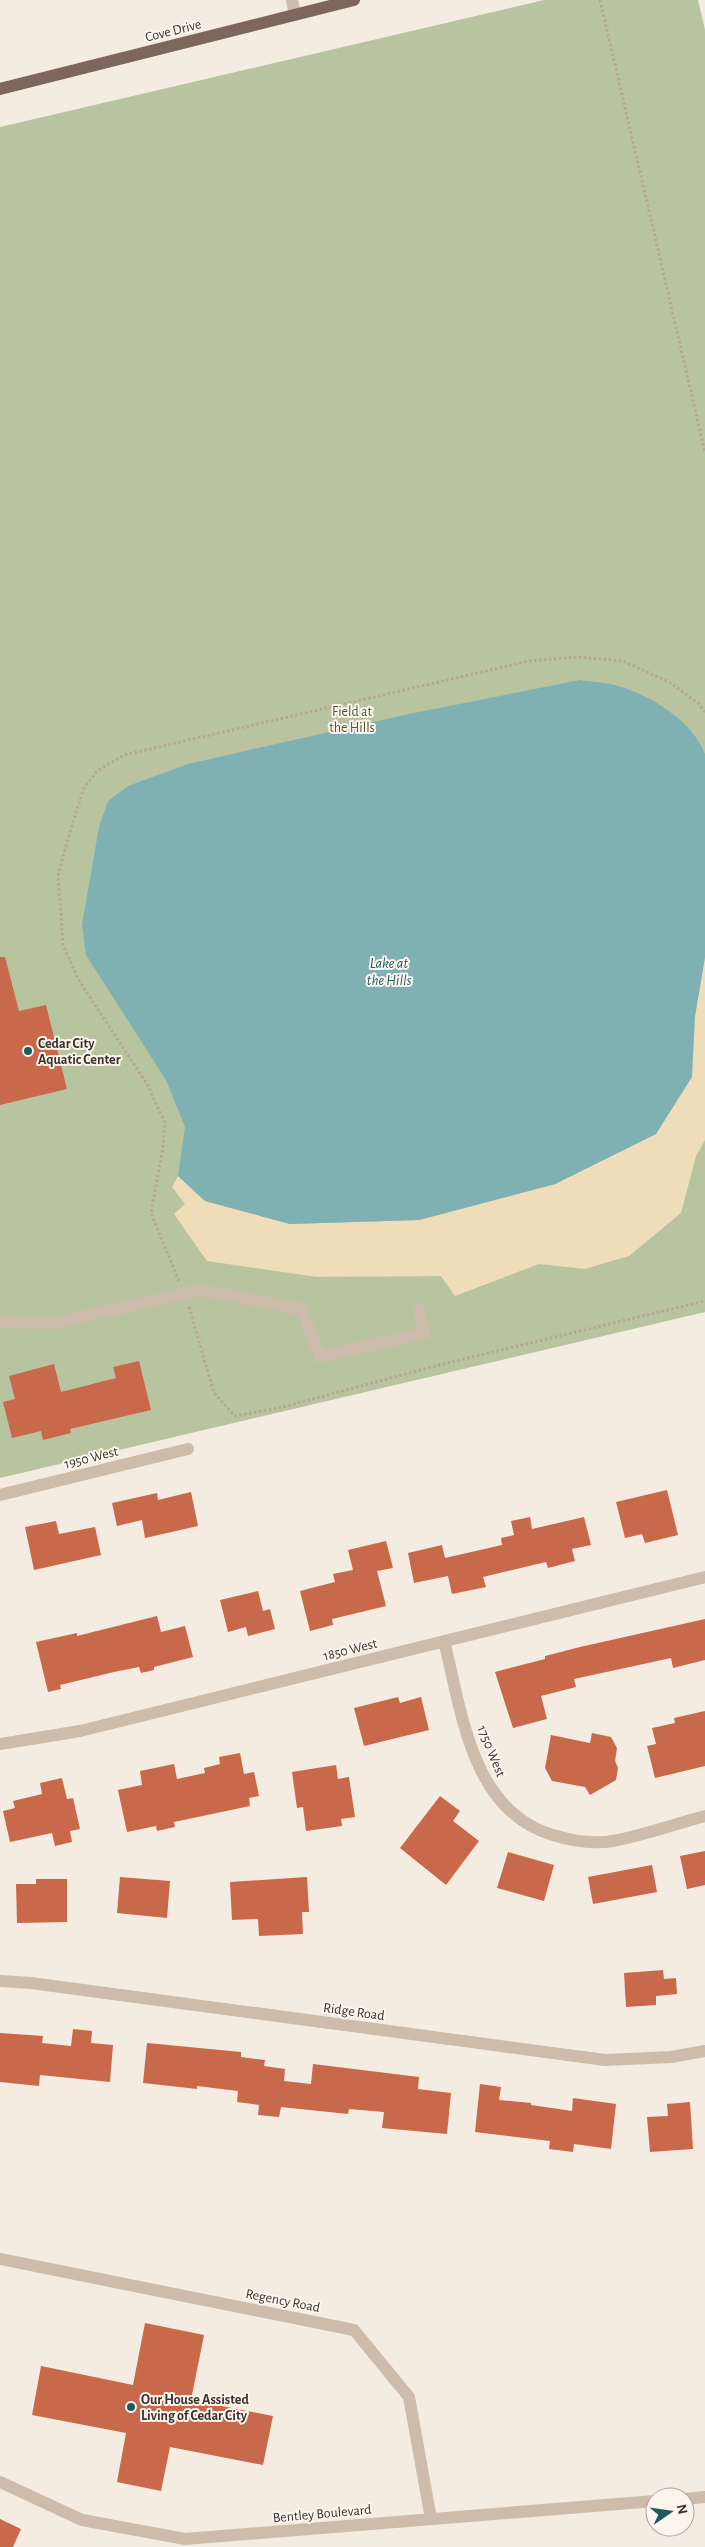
<svg xmlns="http://www.w3.org/2000/svg" width="705" height="2547" viewBox="0 0 705 2547" font-family="'Alegreya Sans',sans-serif">
	<rect width="100%" height="100%" fill="#f4ebe1"/>
	<path fill="#b8c4a0" d="M544,0H698L705,30V1312L0,1478V127Z"/>
	<path fill="#efdcb8" d="M705,957V1140L696,1156L681,1213L629,1256L585,1269L539,1264L455,1296L441,1276L317,1277L207,1261L174,1214L185,1204L172,1187L178,1176L205,1201L290,1224L419,1220L555,1184L656,1134L695,1016Z"/>
	<path fill="#7fb0b2" d="M580,680C592,682 604,682 615,685C649,694 693,721 705,754V957L695,1016L692,1077L656,1134L555,1184L419,1220L290,1224L205,1201L178,1176L185,1127L166,1080L86,955L82,925L99,827L108,801L128,786L188,764L404,715Z"/>
	<path fill="#c8694b" d="M0,957H5L19,1011L46,1005L67,1089L0,1105Z
		M139,1361L151,1410L70,1429L71,1433L43,1440L41,1431L12,1438L3,1402L15,1399L9,1376L54,1364L61,1392L116,1378L113,1367Z
		M667,1490L678,1535L645,1543L642,1534L625,1538L616,1502Z
		M191,1492L198,1526L145,1538L142,1520L117,1526L112,1503L157,1493L158,1500Z
		M530,1517L532,1529L584,1517L591,1545L572,1549L575,1561L548,1568L546,1562L483,1577L486,1587L452,1594L448,1576L414,1583L408,1553L442,1545L445,1558L502,1545L501,1538L514,1535L511,1521Z
		M56,1521L59,1534L95,1527L101,1555L34,1570L25,1527Z
		M386,1541L393,1568L377,1571L386,1606L332,1619L333,1625L310,1631L300,1591L335,1582L333,1574L353,1570L348,1550Z
		M258,1591L263,1611L270,1609L275,1629L248,1636L246,1627L228,1632L220,1600Z
		M157,1616L161,1632L185,1626L193,1657L154,1667V1670L141,1673L139,1667L114,1672L60,1685L61,1689L48,1692L36,1642L77,1633V1636Z
		M705,1619V1660L673,1668L671,1658L574,1679L576,1687L541,1696L547,1719L513,1728L495,1672L545,1659V1656L580,1647Z
		M398,1697L400,1703L421,1697L429,1730L364,1746L354,1708Z
		M705,1711V1766L655,1778L647,1746L656,1744L652,1728L675,1723L674,1718Z
		M592,1733L611,1737L617,1748L615,1761L618,1768L616,1780L590,1795L585,1787L552,1781L545,1768L551,1735L590,1743Z
		M240,1753L244,1774L254,1772L259,1796L249,1798L250,1806L174,1822L175,1827L157,1831L156,1826L127,1832L118,1790L142,1785L140,1771L174,1764L177,1779L205,1773L204,1768L220,1764L219,1757Z
		M336,1765L338,1779L349,1777L355,1817L341,1819L342,1826L306,1831L303,1807L297,1808L292,1772Z
		M62,1778L67,1799L73,1798L80,1829L70,1831L72,1842L55,1846L52,1833L10,1842L3,1811L15,1808L13,1801L42,1794L40,1783Z
		M440,1796L460,1811L453,1821L479,1841L446,1885L400,1848Z
		M705,1851V1885L687,1889L680,1856Z
		M508,1852L554,1865L544,1901L497,1888Z
		M652,1865L657,1892L593,1904L588,1877Z
		M120,1877L170,1881L167,1918L117,1913Z
		M307,1877L309,1912H302L303,1934L259,1936L258,1919L232,1920L230,1882Z
		M36,1879H67V1922L17,1923L16,1884H36Z
		M663,1970L664,1979L676,1978L677,1994L656,1996V2005L626,2007L624,1973Z
		M73,2029L92,2031L91,2043L113,2045L110,2082L40,2075L39,2086L0,2082V2033L43,2036L42,2043L71,2046Z
		M147,2043L241,2052V2057L265,2060L264,2066L285,2069L284,2081L311,2084L313,2064L419,2077L418,2089L451,2093L447,2134L382,2128L384,2112L349,2109L348,2114L281,2107L279,2117L258,2115L259,2105L237,2102L238,2091L197,2086V2089L143,2083Z
		M480,2084L501,2087L499,2100L531,2103V2105L572,2111L573,2098L616,2104L611,2149L574,2144L573,2152L549,2149L550,2141L475,2132Z
		M690,2102L693,2149L650,2152L647,2117L668,2116L667,2104Z
		M145,2323L204,2335L191,2400L273,2416L263,2465L170,2447L161,2491L117,2482L126,2433L32,2415L41,2366L133,2385Z
		M0,2519L21,2529L13,2547H0Z"/>
	<g fill="none" stroke-linecap="round" stroke-linejoin="round">
		<path stroke="#b9a596" stroke-width="3" stroke-dasharray="2.5 2.5" stroke-linecap="butt" d="M600,0L705,452
			M179,1281L151,1213L163,1148L165,1123L147,1084L78,979L63,945L58,875L70,832L83,790L97,771L124,755L529,661L577,657L623,661L671,683L699,704L705,712
			M189,1307L214,1393L235,1416L279,1408L443,1364L705,1301"/>
		<path stroke="#cdbbac" stroke-width="12" d="M292,0L295,15
			M0,1322L55,1323L200,1290L302,1309L320,1357L424,1333L419,1310
			M0,1495L188,1449
			M444,1641C462,1712 471,1811 553,1835C572,1841 594,1844 613,1841C644,1835 675,1824 705,1816
			M0,1744L80,1731L705,1577
			M0,1981L31,1983L605,2060L671,2057L705,2051
			M0,2259L354,2330L409,2397L431,2519
			M0,2482L82,2520L185,2539L655,2501
			M685,2499L705,2497"/>
		<path stroke="#7d675c" stroke-width="12" d="M0,89L354,0"/>
	</g>
	<g fill="#1f5a5e" stroke="#fbf5ee" stroke-width="2">
		<circle cx="28" cy="1051" r="5"/>
		<circle cx="131" cy="2407" r="5"/>
	</g>
	<g text-anchor="middle" stroke-width="4" stroke-linejoin="round" paint-order="stroke">
		<g font-size="14" fill="#3b302b" stroke="#fbf5ee">
			<text transform="translate(173 30) rotate(-14)" y="5">Cove Drive</text>
			<text transform="translate(91 1457) rotate(-14)" y="5">1950 West</text>
			<text transform="translate(350 1649) rotate(-14)" y="5">1850 West</text>
			<text transform="translate(492 1751) rotate(68)" y="5">1750 West</text>
			<text transform="translate(354 2011) rotate(8)" y="5">Ridge Road</text>
			<text transform="translate(283 2300) rotate(11)" y="5">Regency Road</text>
			<text transform="translate(322 2513) rotate(-5)" y="5">Bentley Boulevard</text>
		</g>
		<g font-size="14" fill="#4a5a2e" stroke="#fbf5ee">
			<text x="352" y="716">Field at<tspan x="352" dy="16">the Hills</tspan></text>
		</g>
		<g font-size="14" font-weight="bold" fill="#3b302b" stroke="#fbf5ee" text-anchor="start">
			<text x="38" y="1048">Cedar City<tspan x="38" dy="16">Aquatic Center</tspan></text>
			<text x="141" y="2404">Our House Assisted<tspan x="141" dy="16">Living of Cedar City</tspan></text>
		</g>
		<g font-size="15" font-style="italic" fill="#1f5a5e" stroke="#fbf5ee">
			<text x="389" y="968">Lake at<tspan x="389" dy="17">the Hills</tspan></text>
		</g>
	</g>
	<g transform="translate(670 2512) rotate(77)"><circle r="24" fill="#fbf5ee" stroke="#aea6a0"/>
	<path d="M0-4L9 19L0 12L-9 19Z" fill="#1f5a5e"/>
	<text y="-8" font-size="14" font-weight="bold" text-anchor="middle" fill="#3b302b">N</text>
	</g>
</svg>
